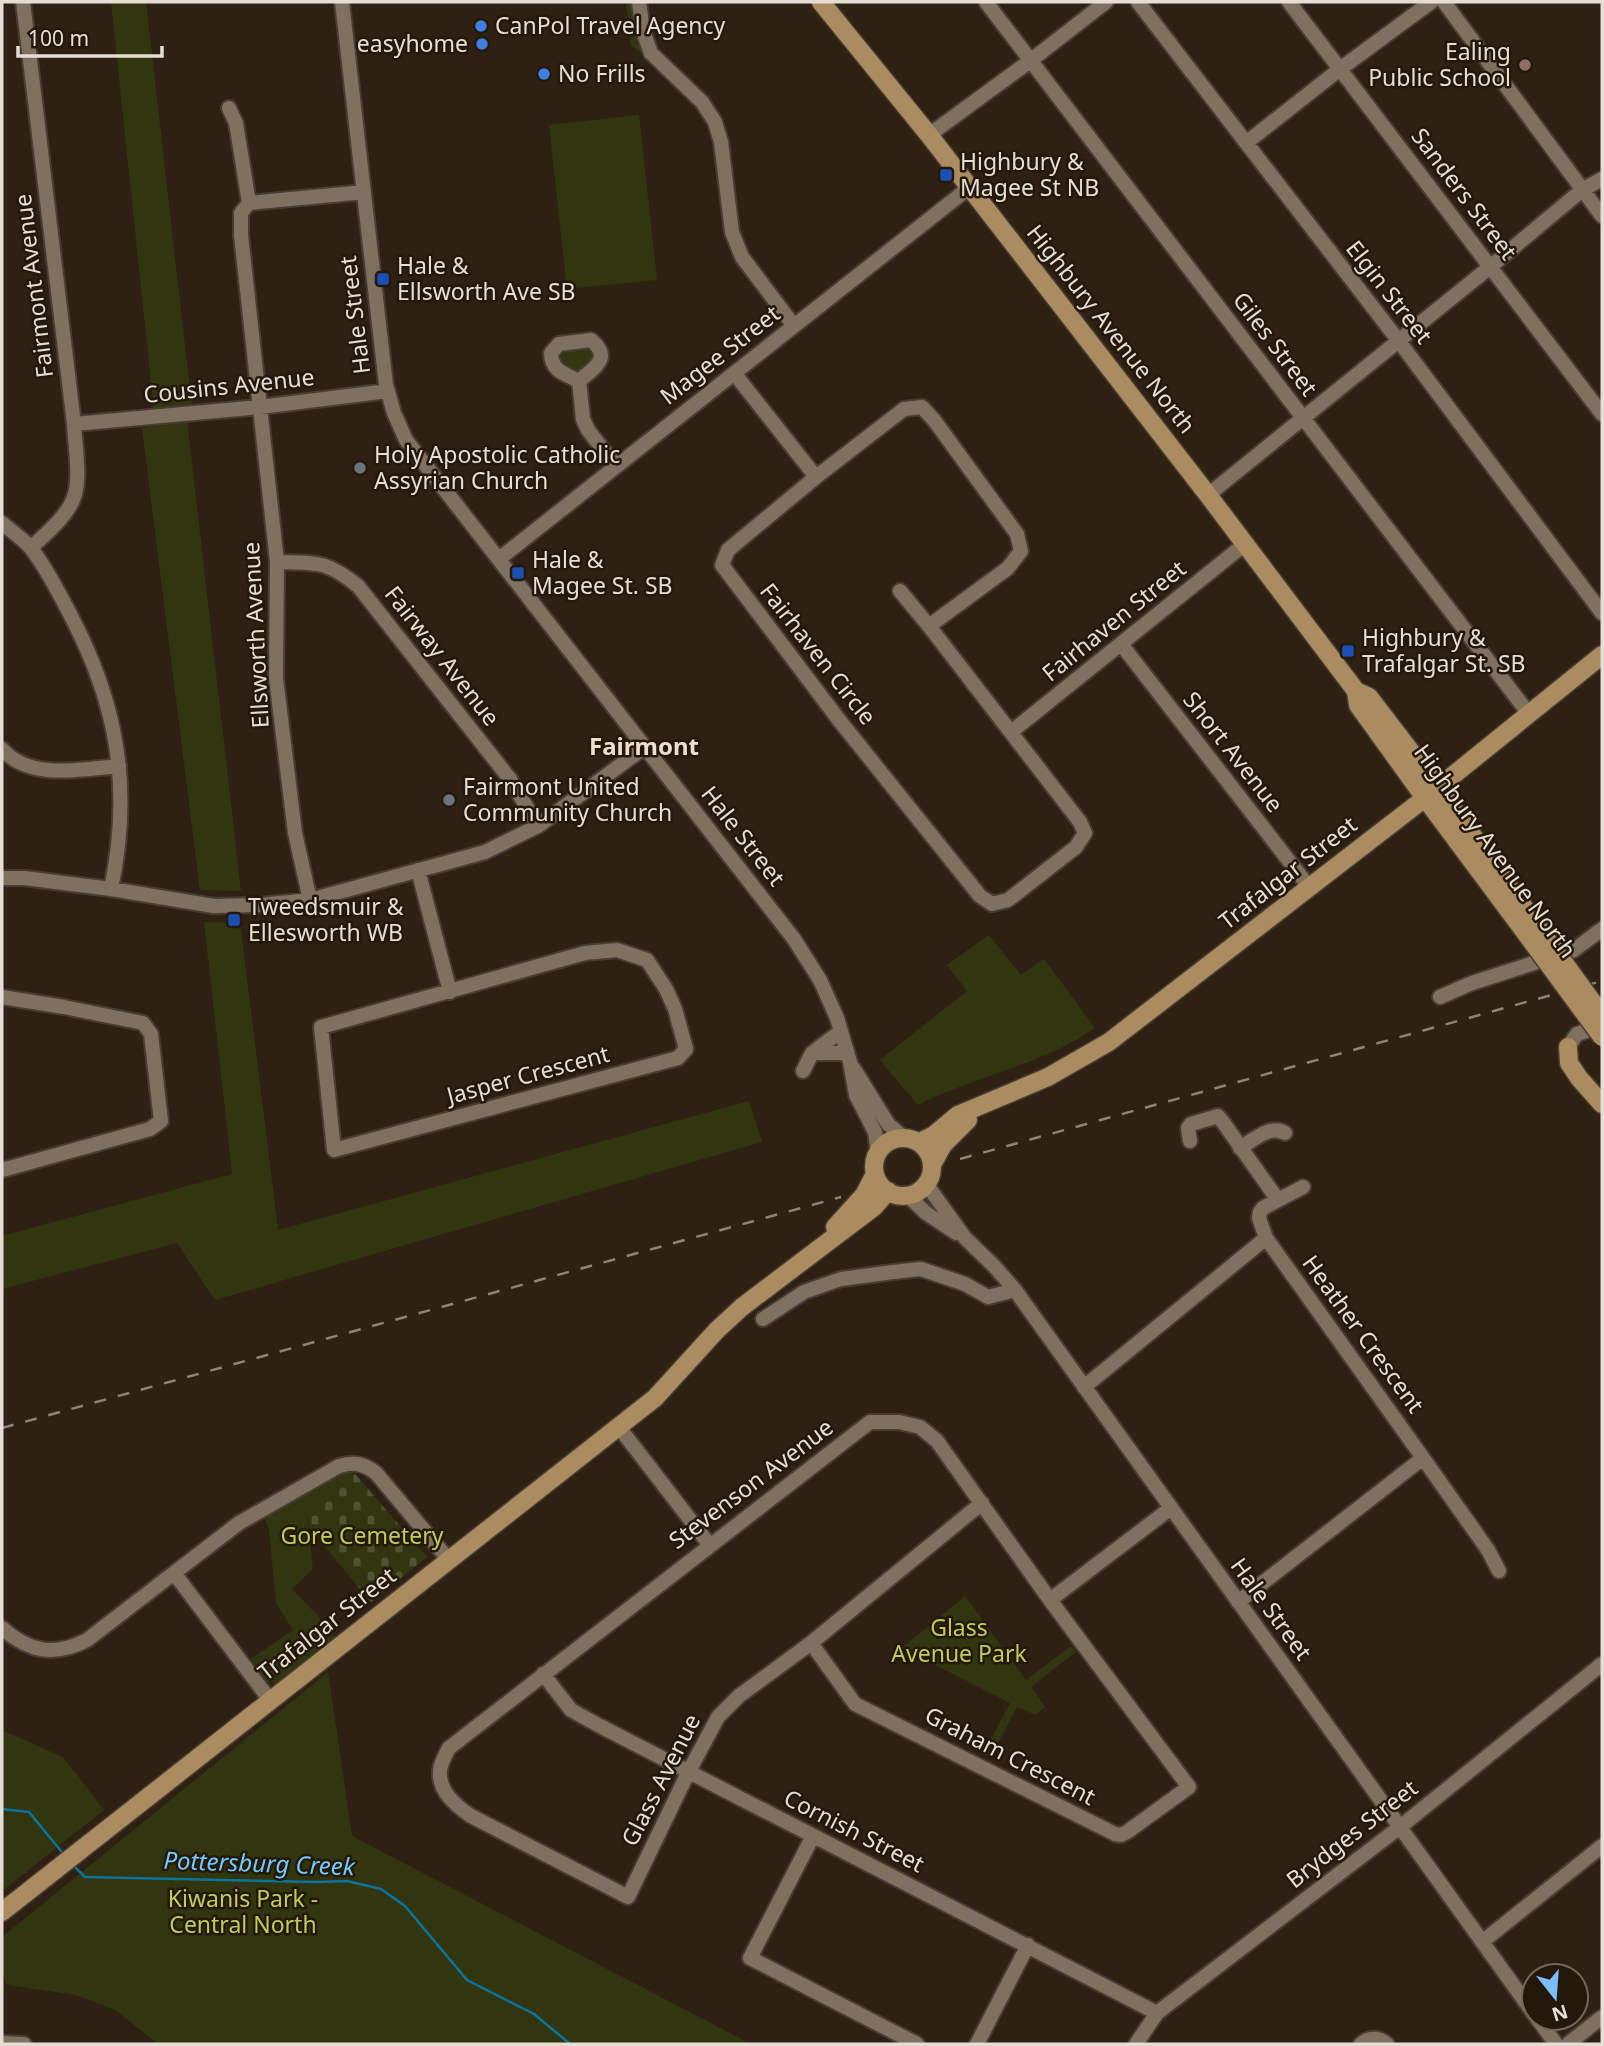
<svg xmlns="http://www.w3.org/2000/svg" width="1604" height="2046" viewBox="0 0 1604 2046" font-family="'Noto Sans',sans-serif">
	<defs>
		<pattern id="cemetery-stones" width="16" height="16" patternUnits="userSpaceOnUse" patternTransform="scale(1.75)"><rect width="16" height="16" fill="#313610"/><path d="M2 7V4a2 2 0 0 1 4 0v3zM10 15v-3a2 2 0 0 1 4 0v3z" fill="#4f5332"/></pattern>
	</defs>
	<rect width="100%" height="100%" fill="#2e2114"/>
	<path fill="#313610" d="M111,2H146L192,407L154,411Z
		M626,2H634L646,56L631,46Z
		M639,115L657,280L567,289L549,125Z
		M589,346L596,356L581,373L575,374L562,367L557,355L560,351Z
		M187,420L241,891L200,890L142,428Z
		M204,922H240L278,1230L749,1101L762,1142L215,1300L177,1243L2,1289V1236L232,1174Z
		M989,935L1021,975L1044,959L1095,1028C1042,1065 975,1076 918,1105L880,1060L967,991L947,965Z
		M341,1472L355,1474L302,1518L308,1526L313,1569L292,1589L319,1617L325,1639L333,1635L336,1638L280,1682C263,1685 258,1673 248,1661L293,1630L276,1603L269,1530L264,1515Z
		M965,1596L1026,1680L1071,1646L1076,1652L1031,1687L1045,1707L1035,1715L1017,1707L990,1758L983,1754L1010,1703L902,1648Z
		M328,1672L352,1836L751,2044H158L117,2011L76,1995L7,1985L2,1974V1937Z
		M2,1730L63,1757L104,1810L2,1891Z"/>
	<path fill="url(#cemetery-stones)" d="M355,1474L427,1557L371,1602L301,1518Z"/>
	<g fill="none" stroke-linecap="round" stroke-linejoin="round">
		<path stroke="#0b749e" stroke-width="2.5" d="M2,1809L29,1812L65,1856
			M74,1866L85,1877L318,1882L347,1881L381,1889L405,1906L467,1980L534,2014L570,2044"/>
		<g stroke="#483d34" stroke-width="18">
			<path id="minor" d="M23,2L74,424C75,444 81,480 74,497C68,516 44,535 31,548
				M342,2L386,385L394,413L406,440L794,939L820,980L837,1018L850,1062L856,1095L875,1132L878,1153
				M639,2L643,31L651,53L702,102L715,122L721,142L732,232L742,257L794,326
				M986,2L1529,714
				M1138,2L1398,340L1602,613
				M1289,2L1602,414
				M1444,2L1602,216
				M229,108L236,123L249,203
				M929,135L1030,61L1106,2
				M1246,143L1340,69L1431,2
				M734,373L816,477
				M579,381C565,374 551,371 551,353L559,344L591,340C613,358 594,368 579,381L583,419L588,430L616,466
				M74,424L260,407L388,391
				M1208,495L1490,267L1582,190L1602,179
				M2,523C11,531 22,538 30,547C45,565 60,595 71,616C118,706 132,789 111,889
				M499,559L970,187
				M277,562C317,563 326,560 358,586L510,779L538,826
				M900,591L929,626L1080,822L1085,833L1076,847L1008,900L992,904L980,896L839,720L722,565L728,550L816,477L904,409L922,407L934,420L1017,534L1021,551L1008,568L929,626
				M1121,644L1310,888
				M1011,732L1245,544
				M2,749C30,781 82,769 119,766
				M418,870L450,992
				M2,878H24L111,889L214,906L260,905L310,900L485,852L538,826L645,747
				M310,900L295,833L276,678L277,562L241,235V213L249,203L364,192
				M617,950L647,960L666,989L675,1009L686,1049L678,1058L334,1150L321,1027L585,953Z
				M2,997L64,1007L143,1023L151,1034L161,1121L150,1129L2,1170
				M1440,997L1472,983L1574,950L1602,929
				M1568,1047L1577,1034L1602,1026
				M812,1053H847
				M854,1069L888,1124L903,1137
				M803,1071L812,1053L841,1031
				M1190,1141L1188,1128L1191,1124L1218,1116L1225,1125L1278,1200L1263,1208L1260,1212L1259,1218L1266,1238
				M1240,1148C1254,1140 1270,1124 1285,1133
				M927,1185L965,1238L994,1266L1015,1290L1534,2014
				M908,1196L926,1213L956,1233
				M1278,1200L1303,1187
				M763,1319L804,1292L841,1279L893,1272L921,1269L965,1284L988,1297L1015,1290
				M1084,1387L1266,1238L1423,1458L1238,1602
				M618,1426L709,1544
				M1423,1458L1488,1550L1499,1571
				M174,1573L270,1700
				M1050,1600L1171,1508
				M2,1628C29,1652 54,1657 87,1640L239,1523L339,1466C354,1462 363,1463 376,1473L449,1560
				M811,1643L855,1704L1115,1834L1121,1835L1127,1832L1189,1787L1050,1600L937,1441L920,1427L899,1422H870L449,1748C446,1754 441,1762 440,1770C438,1791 455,1805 471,1816L628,1897L689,1771L718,1717L739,1696L811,1643L982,1503
				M543,1674L571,1710L598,1725L1157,2013
				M813,1836L750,1958L917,2044
				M1482,1942L1602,1846
				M1537,2018L1556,2044
				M2,2043L24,2044
				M977,2044L1028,1945
				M1136,2044L1157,2013L1400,1827L1602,1664
				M1361,2044C1369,2037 1379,2037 1387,2044
				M1568,2044L1602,2017"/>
		</g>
		<g stroke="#483d34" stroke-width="21">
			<path id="major" d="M821,2L929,135L1208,495L1356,691L1369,697L1438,787L1541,931
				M1356,691L1358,705L1425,798L1527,935
				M1568,1047L1569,1063L1579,1078L1602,1104
				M874 1167a29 29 0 1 1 58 0a29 29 0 1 1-58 0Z
				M920,1142L934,1135L958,1115L1048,1077L1109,1042L1425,798L1602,655
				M933,1163L943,1145L968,1120
				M835,1227L864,1195L875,1174
				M2,1912L655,1398L717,1330L742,1307L874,1207L888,1191"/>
		</g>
		<use href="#minor" stroke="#7f7060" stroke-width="14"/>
		<use href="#major" stroke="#ab8b60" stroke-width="18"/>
		<path stroke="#8d8378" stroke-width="2.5" stroke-dasharray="12 12" stroke-linecap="butt" d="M960,1159L1602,981
			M2,1428L841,1197"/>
		<g stroke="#483d34" stroke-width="21" stroke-linecap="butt">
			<path id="major-bridge" d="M1541,931L1602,1015
				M1527,935L1602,1037"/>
		</g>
		<use href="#major-bridge" stroke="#ab8b60" stroke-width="18"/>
	</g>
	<g fill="#3f7fe0" stroke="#24180a" stroke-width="2.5">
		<circle cx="481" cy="26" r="7"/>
		<circle cx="482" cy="44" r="7"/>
		<circle cx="544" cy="74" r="7"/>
	</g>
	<circle fill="#8d6e63" stroke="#24180a" stroke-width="2.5" cx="1525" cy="65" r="7"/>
	<g fill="#1a4fb4" stroke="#24180a" stroke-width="2.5">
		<rect x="939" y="168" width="14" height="14" rx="3.5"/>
		<rect x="376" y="272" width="14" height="14" rx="3.5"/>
		<rect x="511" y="566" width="14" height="14" rx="3.5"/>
		<rect x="1341" y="644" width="14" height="14" rx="3.5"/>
		<rect x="227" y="913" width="14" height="14" rx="3.5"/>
	</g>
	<g fill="#6b7280" stroke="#24180a" stroke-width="2.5">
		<circle cx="360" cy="468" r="7"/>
		<circle cx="449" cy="800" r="7"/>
	</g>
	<g text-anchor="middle" stroke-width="5" stroke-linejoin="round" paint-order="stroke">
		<g font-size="23" fill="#e6ddd4" stroke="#24180a" text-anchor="start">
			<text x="495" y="34">CanPol Travel Agency</text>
			<text x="468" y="52" text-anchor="end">easyhome</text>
			<text x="1511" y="60" text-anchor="end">Ealing<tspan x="1511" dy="26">Public School</tspan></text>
			<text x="558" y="82">No Frills</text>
			<text x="960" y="170">Highbury &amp;<tspan x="960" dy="26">Magee St NB</tspan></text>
			<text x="397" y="274">Hale &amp;<tspan x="397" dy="26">Ellsworth Ave SB</tspan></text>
			<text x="374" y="463">Holy Apostolic Catholic<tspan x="374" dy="26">Assyrian Church</tspan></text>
			<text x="532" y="568">Hale &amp;<tspan x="532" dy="26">Magee St. SB</tspan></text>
			<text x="1362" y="646">Highbury &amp;<tspan x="1362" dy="26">Trafalgar St. SB</tspan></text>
			<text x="463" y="795">Fairmont United<tspan x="463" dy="26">Community Church</tspan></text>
			<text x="248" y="915">Tweedsmuir &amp;<tspan x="248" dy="26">Ellesworth WB</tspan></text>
		</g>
		<g font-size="23" fill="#e6ddd4" stroke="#24180a">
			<text transform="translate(1464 194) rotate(53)" y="8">Sanders Street</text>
			<text transform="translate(34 286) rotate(-97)" y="8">Fairmont Avenue</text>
			<text transform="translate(1389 292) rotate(52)" y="8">Elgin Street</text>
			<text transform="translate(355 315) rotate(-97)" y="8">Hale Street</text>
			<text transform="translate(1111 329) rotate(52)" y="8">Highbury Avenue North</text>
			<text transform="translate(1275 344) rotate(53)" y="8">Giles Street</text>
			<text transform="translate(720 355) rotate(-38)" y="8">Magee Street</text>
			<text transform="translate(229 386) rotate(-6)" y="8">Cousins Avenue</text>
			<text transform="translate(1114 621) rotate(-39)" y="8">Fairhaven Street</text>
			<text transform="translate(256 635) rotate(-93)" y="8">Ellsworth Avenue</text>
			<text transform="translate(818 654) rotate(52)" y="8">Fairhaven Circle</text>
			<text transform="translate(442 656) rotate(52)" y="8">Fairway Avenue</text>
			<text transform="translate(1233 752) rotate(52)" y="8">Short Avenue</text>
			<text transform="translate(743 836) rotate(52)" y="8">Hale Street</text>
			<text transform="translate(1495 851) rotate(54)" y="8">Highbury Avenue North</text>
			<text transform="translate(1288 873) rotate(-38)" y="8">Trafalgar Street</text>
			<text transform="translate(528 1075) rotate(-15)" y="8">Jasper Crescent</text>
			<text transform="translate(1363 1334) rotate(54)" y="8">Heather Crescent</text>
			<text transform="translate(751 1484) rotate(-37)" y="8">Stevenson Avenue</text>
			<text transform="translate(1271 1609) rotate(54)" y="8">Hale Street</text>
			<text transform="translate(327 1624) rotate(-38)" y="8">Trafalgar Street</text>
			<text transform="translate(1010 1756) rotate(27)" y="8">Graham Crescent</text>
			<text transform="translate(661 1780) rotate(-63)" y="8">Glass Avenue</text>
			<text transform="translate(854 1831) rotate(27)" y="8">Cornish Street</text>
			<text transform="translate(1352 1834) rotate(-38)" y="8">Brydges Street</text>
		</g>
		<g font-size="23" fill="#becc5d" stroke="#24180a">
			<text x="362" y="1544">Gore Cemetery</text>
			<text x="959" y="1636">Glass<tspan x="959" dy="26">Avenue Park</tspan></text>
			<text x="243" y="1907">Kiwanis Park -<tspan x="243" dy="26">Central North</tspan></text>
		</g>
		<g font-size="24" font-weight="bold" fill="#f0decd" stroke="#24180a">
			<text x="644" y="755">Fairmont</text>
		</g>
		<g font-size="24" font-style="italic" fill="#71cafa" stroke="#24180a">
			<text transform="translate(259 1864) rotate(2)" y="8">Pottersburg Creek</text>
		</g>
	</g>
	<rect width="1604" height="2046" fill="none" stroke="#e6ddd4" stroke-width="7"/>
	<g transform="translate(1555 1997) rotate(163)"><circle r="33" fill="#24180a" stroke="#72675b" stroke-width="2"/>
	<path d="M0-5L12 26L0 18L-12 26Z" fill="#7bbef9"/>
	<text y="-10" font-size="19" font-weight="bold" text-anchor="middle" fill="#e6ddd4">N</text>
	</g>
	<path d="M18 46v10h144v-10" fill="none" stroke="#e6ddd4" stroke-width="3.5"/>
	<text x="28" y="46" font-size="21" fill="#e6ddd4" stroke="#24180a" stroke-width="5" paint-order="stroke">100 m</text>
</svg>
